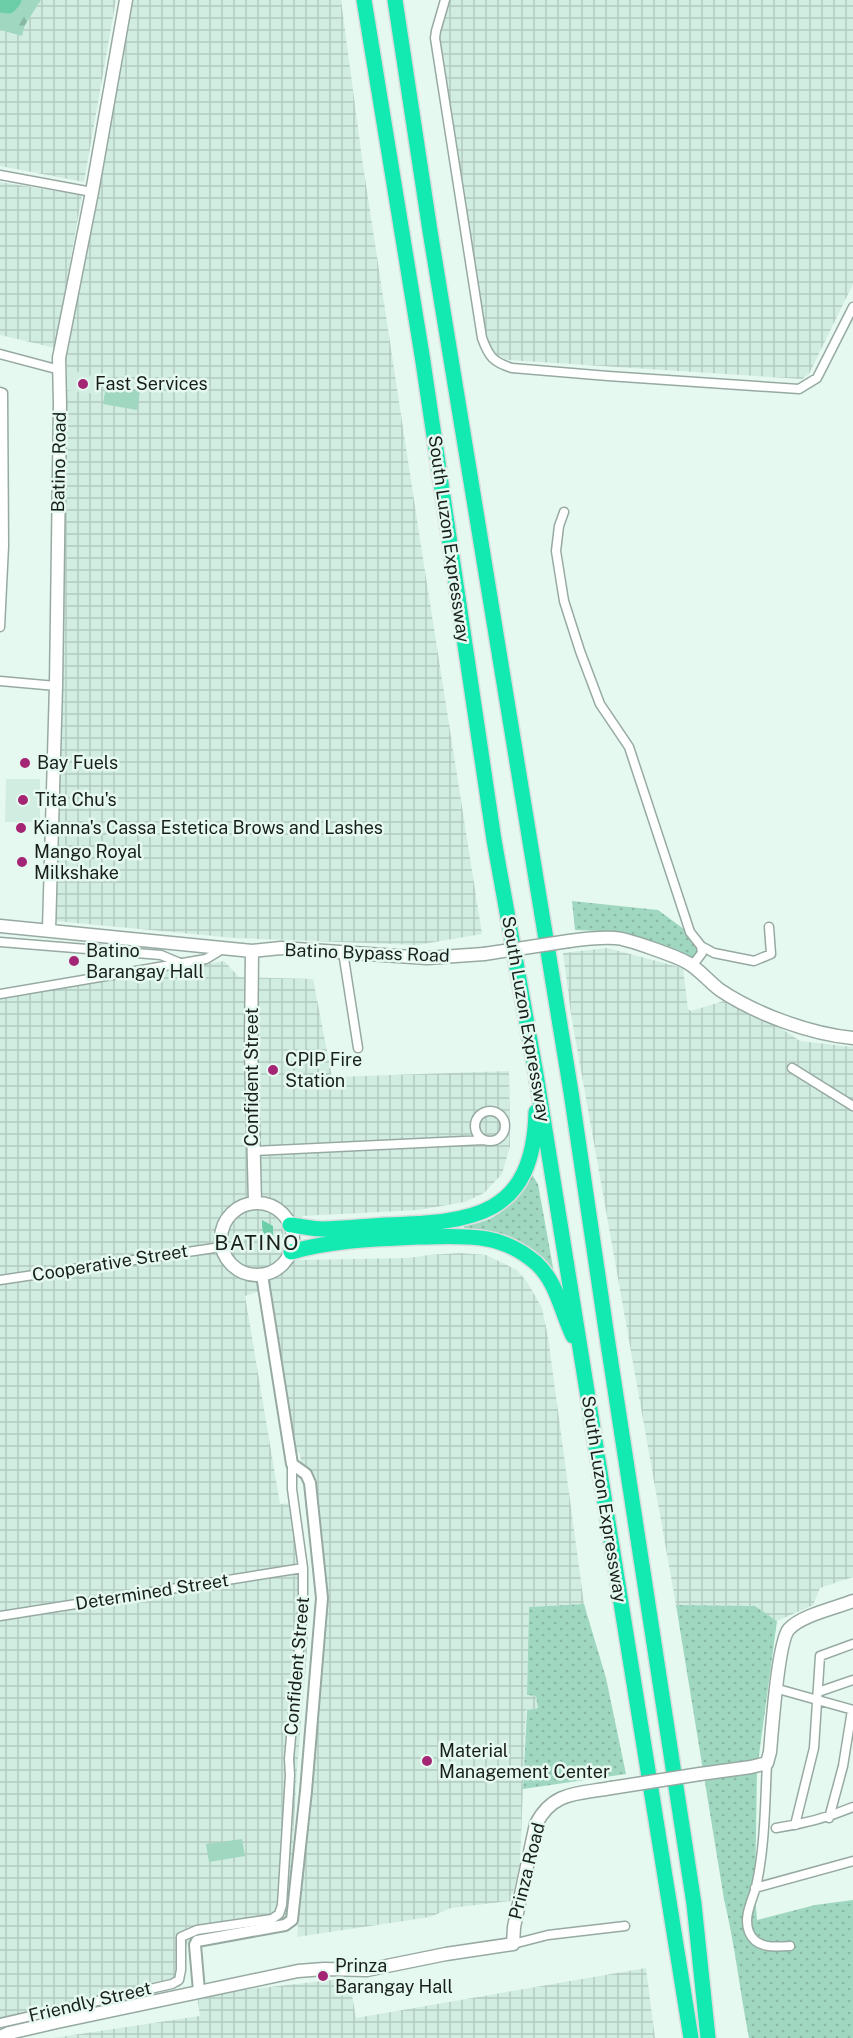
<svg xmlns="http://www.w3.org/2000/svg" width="853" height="2038" viewBox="0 0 853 2038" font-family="'Public Sans',sans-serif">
	<defs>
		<pattern id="industrial-grid" width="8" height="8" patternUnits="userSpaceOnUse" patternTransform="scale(1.5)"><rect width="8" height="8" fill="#d1ede1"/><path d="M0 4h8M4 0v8" fill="none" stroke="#b3cbc0"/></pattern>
		<pattern id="grass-dots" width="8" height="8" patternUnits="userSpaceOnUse" patternTransform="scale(1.5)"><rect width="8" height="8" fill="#9fd7c0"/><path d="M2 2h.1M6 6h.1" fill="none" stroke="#88b8a4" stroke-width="1.8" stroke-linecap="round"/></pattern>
		<pattern id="forest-firs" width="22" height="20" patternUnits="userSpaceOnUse" patternTransform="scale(1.5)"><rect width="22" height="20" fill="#9fd7c0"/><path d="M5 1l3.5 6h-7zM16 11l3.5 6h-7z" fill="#88b8a4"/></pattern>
		<pattern id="water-ripples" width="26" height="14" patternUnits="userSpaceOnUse" patternTransform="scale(1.5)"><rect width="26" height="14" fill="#6ccda9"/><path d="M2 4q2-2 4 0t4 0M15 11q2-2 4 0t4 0" fill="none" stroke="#5db091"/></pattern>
	</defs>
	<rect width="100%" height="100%" fill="#e5f9f0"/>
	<path fill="#d1ede1" d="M67,369L99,377L97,394L67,390Z
		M6,779H40V822H5Z"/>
	<path fill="url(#industrial-grid)" d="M41,0H116L84,182L0,166V30L22,36L25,25Z
		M130,0H341L362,158L419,533L482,934L417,945L235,938L55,921L63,676L67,390L97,394L99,378L67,369L66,352Z
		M450,0H853V284L809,374L802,379L507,360L498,356L491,349L485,333L438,35Z
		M0,182L82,195L55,348L0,335Z
		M607,948L683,968L688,1009L691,1011L727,1000L760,1014L800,1041L853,1047V1577L820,1588L813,1605L777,1621L755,1606L676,1605L571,1014L563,953Z
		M224,961L239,977L313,979L332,1077L509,1071L510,1146L502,1174L484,1193L465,1202L418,1210L302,1216L299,1260L408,1258L429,1255L460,1253L486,1255L517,1270L527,1282L542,1308L548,1337L584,1604L529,1607L527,1695L536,1696L538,1708L526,1710L520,1864L511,1901L451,1908L430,1917L297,1937L320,1636L300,1454L288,1444L266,1289L245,1296L280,1504L299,1503L308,1639L297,1772L289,1907L287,1920L194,1936L185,1947L181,1986L0,2028V997Z
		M646,1968L655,2038H53L200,2016L197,1995L349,1978L356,2018Z"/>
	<path fill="url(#grass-dots)" d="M572,901L658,910L711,949L692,967L622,932L575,930Z
		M531,1173L538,1184L554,1273L535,1251L508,1241L467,1231L463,1226C500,1222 514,1203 531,1173Z
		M584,1604L606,1678L626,1774L523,1789L527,1710L538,1708L536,1696L527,1695L529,1607Z
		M676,1605L755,1606L777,1621L757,1770L755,1895L757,1920L815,1905L853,1900V2038H749C740,1992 735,1945 724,1899Z"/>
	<path fill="url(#forest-firs)" d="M0,0H41L25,25L22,36L0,30Z"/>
	<path fill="#9fd7c0" d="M106,386L140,391L137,410L103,404Z
		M242,1839L245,1856L209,1862L206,1844Z"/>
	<path fill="url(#water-ripples)" d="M262,1220L273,1226V1241C262,1237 262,1230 262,1220Z"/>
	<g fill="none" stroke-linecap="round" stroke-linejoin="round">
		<path stroke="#6ccda9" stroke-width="15" d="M0,5L9,6L14,0"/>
		<g stroke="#97aaa2" stroke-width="11">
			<path id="minor" d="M445,0L436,31L435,38L482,338C489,357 493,362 512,368L608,376L799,389L817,378L853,307
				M0,175L92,192
				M0,354L60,370
				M0,392L3,393L4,546L0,627
				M564,512L559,526L556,551L564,601L580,651L600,704L629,747L690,932L701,946L702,953L695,962L689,963
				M0,681L56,686
				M0,942L161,955L180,963
				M701,946L714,953L754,961L771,954L769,927
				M343,952L358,1048
				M0,994L206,959L224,948
				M792,1068L853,1106
				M475 1126a15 15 0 1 1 30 0a15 15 0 1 1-30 0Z
				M253,1151L484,1140
				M0,1280L221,1247
				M0,1616L303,1568
				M778,1689L853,1710
				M818,1692L853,1680
				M767,1763C765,1804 765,1847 756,1887C752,1901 743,1917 749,1932C756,1949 775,1947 790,1946
				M829,1818L843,1766L852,1710
				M795,1825L814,1748L820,1656L853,1644
				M776,1828C804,1824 827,1818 853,1807
				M755,1888L853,1861
				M513,1944L548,1935L625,1926
				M0,2023L172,1984L179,1980L181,1970V1937L197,1930L272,1919L279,1914L282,1905L290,1775L289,1759L303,1605V1568L292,1489V1464"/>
		</g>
		<g stroke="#97aaa2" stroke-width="14">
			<path id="tertiary" d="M199,1991L195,1945L197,1941L285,1925L292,1920L306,1791L322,1598L310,1483L306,1474L292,1464L262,1275"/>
		</g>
		<g stroke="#97aaa2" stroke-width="15">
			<path id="secondary" d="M0,926L252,951L281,948L427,958L484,954
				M49,930L56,686L60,404L59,358L92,192L126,0
				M569,941C584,939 600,937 615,938C626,938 678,957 688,963C700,970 709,982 720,990C756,1014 810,1034 853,1038
				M252,951L251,1048L255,1203
				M221 1239a36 36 0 1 1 72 0a36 36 0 1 1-72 0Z
				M700,1774L751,1767L767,1763L770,1752C772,1730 778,1641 789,1629C802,1615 836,1608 853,1601
				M0,2037L9,2033L57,2022L298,1971L324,1969L367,1970L446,1954L513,1944L514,1927L536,1824C553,1791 578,1794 611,1788"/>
		</g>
		<g stroke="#dadbdb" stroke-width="18">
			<path id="motorway" d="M364,0L422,355L494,840L536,1074L691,2038
				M395,0L430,231L571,1092L607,1337L694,1904L708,2038
				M290,1225C301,1226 312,1229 322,1229C343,1229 365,1226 386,1225C473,1222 533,1217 536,1112
				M291,1252C332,1240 375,1239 418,1237C441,1237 464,1235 487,1239C504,1242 522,1251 536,1263C557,1282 561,1311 573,1336"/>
		</g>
		<use href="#minor" stroke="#fff" stroke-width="8"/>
		<use href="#tertiary" stroke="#fff" stroke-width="10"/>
		<use href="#secondary" stroke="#fff" stroke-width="12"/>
		<use href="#motorway" stroke="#12eab2" stroke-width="15"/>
		<g stroke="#97aaa2" stroke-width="15" stroke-linecap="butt">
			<path id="secondary-bridge" d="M484,954L569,941
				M611,1788L700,1774"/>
		</g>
		<use href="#secondary-bridge" stroke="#fff" stroke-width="12"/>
	</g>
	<g fill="#a52575" stroke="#e5f9f0" stroke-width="2">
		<circle cx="83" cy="384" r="6"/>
		<circle cx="25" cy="763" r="6"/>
		<circle cx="23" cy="800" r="6"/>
		<circle cx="21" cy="828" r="6"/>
		<circle cx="22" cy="862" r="6"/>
		<circle cx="74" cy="961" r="6"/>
		<circle cx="273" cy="1070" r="6"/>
		<circle cx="427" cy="1761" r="6"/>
		<circle cx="323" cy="1976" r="6"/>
	</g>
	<g text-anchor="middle" stroke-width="5" stroke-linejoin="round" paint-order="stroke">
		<g font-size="18" fill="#181f1c" stroke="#e5f9f0" text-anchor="start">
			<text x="95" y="390">Fast Services</text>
			<text x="37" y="769">Bay Fuels</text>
			<text x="35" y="806">Tita Chu's</text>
			<text x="33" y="834">Kianna's Cassa Estetica Brows and Lashes</text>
			<text x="34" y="858">Mango Royal<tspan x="34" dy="21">Milkshake</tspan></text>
			<text x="86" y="957">Batino<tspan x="86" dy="21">Barangay Hall</tspan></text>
			<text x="285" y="1066">CPIP Fire<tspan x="285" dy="21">Station</tspan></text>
			<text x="439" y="1757">Material<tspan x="439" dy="21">Management Center</tspan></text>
			<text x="335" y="1972">Prinza<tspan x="335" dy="21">Barangay Hall</tspan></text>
		</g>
		<g font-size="18" fill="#181f1c" stroke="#e5f9f0">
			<text transform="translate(59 462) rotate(-89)" y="6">Batino Road</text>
			<text transform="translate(449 539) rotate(82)" y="6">South Luzon Expressway</text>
			<text transform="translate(367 953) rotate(2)" y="6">Batino Bypass Road</text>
			<text transform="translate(526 1019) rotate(80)" y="6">South Luzon Expressway</text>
			<text transform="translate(252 1077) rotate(-90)" y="6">Confident Street</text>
			<text transform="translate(110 1263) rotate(-9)" y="6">Cooperative Street</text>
			<text transform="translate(604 1499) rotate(81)" y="6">South Luzon Expressway</text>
			<text transform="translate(152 1592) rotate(-9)" y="6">Determined Street</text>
			<text transform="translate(297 1666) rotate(-85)" y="6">Confident Street</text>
			<text transform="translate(527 1871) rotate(-76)" y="6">Prinza Road</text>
			<text transform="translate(90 2002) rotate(-13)" y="6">Friendly Street</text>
		</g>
		<g font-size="21" letter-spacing="1.5" fill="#181f1c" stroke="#e5f9f0">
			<text x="257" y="1250">BATINO</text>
		</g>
	</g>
</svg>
